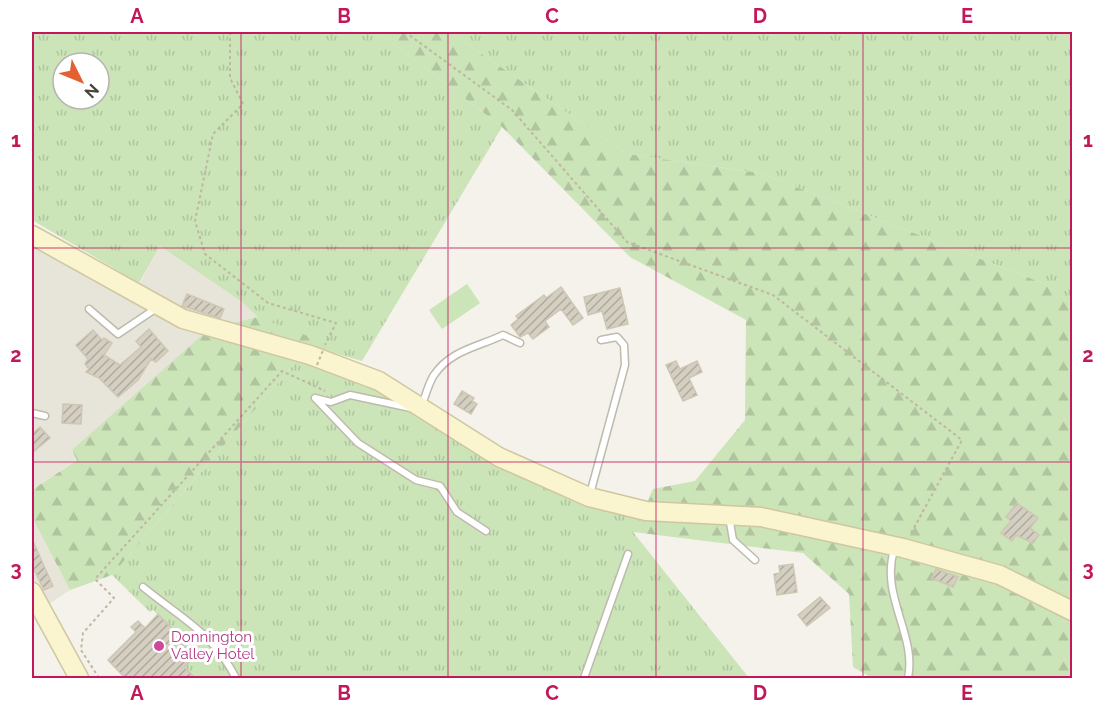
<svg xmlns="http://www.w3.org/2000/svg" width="1104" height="710" viewBox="0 0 1104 710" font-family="Raleway,sans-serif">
	<defs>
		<pattern id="grass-tufts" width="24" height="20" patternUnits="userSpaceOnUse" patternTransform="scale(1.5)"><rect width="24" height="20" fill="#cbe4b8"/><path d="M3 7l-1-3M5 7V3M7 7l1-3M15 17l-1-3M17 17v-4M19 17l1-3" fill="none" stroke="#b0c59f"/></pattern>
		<pattern id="forest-firs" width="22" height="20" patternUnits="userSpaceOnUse" patternTransform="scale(1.5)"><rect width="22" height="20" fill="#cbe4b8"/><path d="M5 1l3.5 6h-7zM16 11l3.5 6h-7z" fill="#b0c59f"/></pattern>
		<pattern id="building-hatch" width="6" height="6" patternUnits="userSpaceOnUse" patternTransform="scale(1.5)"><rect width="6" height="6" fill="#d4cfc1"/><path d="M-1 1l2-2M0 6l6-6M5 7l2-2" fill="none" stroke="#aeaa9e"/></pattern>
	</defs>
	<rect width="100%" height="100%" fill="#f4f2eb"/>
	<path fill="#e7e4d9" d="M32,226L135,284L140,283L160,246L242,302L258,317L209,329L72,451L77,459L32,490Z
		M32,517L70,590L46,606L32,580Z"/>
	<path fill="url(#grass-tufts)" fill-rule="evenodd" d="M32,32H378L502,127L362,361L231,324L258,317L242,302L160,246L139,283L32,220ZM63,63H99V99H63Z
		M450,32H1072V304L1045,284L760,173L627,154Z
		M301,356L358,372L481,447L646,511L633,532L749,678H195L184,667L200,650L180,631L176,633L153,610L150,612L112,575Z"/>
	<path fill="url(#forest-firs)" d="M378,32H450L627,154L760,173L1045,284L1072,304V678H872L853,667L849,594L803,553L633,532L653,489L695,481L745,420L746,320L630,257L502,127Z
		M258,317L313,338L301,356L112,575L70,590L32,517V490L77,460L72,450L209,329Z"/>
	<path fill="#cbe4b8" d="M467,284L480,303L442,329L429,310Z"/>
	<path fill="url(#building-hatch)" stroke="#cec7b5" stroke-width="1.5" d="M561,287L583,318L573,325L561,309L545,321L549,327L533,339L528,333L520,337L511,325L518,319L516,316L544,295L546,298Z
		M620,288L628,324L607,329L602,311L588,315L584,297Z
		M187,294L224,309L220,318L182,306Z
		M149,329L168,351L156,362L151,359L138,380L118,397L99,378L86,372L89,369L85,364L88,359L76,345L93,330L102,340L104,338L112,343L104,355L120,365L141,347L136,341Z
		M676,361L680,369L697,361L702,372L689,378L697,395L683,401L666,365Z
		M462,391L474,398L472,401L477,404L471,414L454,404Z
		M63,404L82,405L81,424L62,423Z
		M40,427L50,438L32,453V434Z
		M1017,503L1038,518L1030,528L1039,535L1033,543L1016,535L1012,541L1001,533L1011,521L1006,517Z
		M32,539L53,586L44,590L32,565Z
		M793,564L797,592L777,595L774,574L780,573L779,566Z
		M936,569L958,577L953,587L932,578Z
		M820,597L830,608L807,626L798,615Z
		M158,614L176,633L180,631L200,651L184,667L195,678H125L108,660L136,632L131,627L138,621L145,628Z"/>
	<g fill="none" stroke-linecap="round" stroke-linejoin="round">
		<g stroke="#bebaae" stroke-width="9">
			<path id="lane" d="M89,309L118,334L158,307
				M315,398L331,402L350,395L411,408
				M315,398L358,443L416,480L440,486L457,512L486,531
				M421,406C426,396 428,384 434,375C451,350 478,347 503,335L520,343
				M32,413L45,416
				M590,494L625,365L624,345L617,337L601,340
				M729,517L733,540L755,560
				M894,550C880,596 917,635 908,678
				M143,587C182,619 211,631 236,678
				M584,678L628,554"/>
		</g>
		<g stroke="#cfc79f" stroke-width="21">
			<path id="secondary" d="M32,235L183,319L310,355L379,381L499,457L589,497L646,511L761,517L903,548L1000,575L1072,611
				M32,592L79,678"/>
		</g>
		<path stroke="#bfb7a1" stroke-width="2" stroke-dasharray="3 3" stroke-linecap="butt" d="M230,32V78L243,104L213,134L195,221L205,254L268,303L336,323L325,345
			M405,32L512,110L627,242L773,295L962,440L910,535
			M99,678L81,650L83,633L114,598L95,579L282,371L325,391"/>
		<use href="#lane" stroke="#fff" stroke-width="6"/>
		<use href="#secondary" stroke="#faf4cf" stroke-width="18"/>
		<path stroke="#bfb7a1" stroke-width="2" stroke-dasharray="3 3" stroke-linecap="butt" d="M317,365L324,348"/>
	</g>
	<path fill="none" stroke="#c2185b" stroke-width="1.5" stroke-opacity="0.55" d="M241,32V678M448,32V678M656,32V678M863,32V678M32,248H1072M32,462H1072"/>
	<circle fill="#d1479c" stroke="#fff" stroke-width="2" cx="159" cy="646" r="6"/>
	<g text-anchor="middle" stroke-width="6" stroke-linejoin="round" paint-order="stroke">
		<g font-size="15" fill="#b23c85" stroke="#fff" text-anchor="start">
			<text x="171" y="642">Donnington<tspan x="171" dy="17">Valley Hotel</tspan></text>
		</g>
	</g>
	<rect width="1104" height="710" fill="none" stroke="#ffffff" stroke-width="66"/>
	<g transform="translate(81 81) rotate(133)"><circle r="28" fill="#ffffff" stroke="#b5b4b0" stroke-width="1.5"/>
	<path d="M0-4.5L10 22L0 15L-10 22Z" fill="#e56030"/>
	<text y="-9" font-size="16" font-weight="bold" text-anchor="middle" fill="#474339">N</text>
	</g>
	<rect x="33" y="33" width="1038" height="644" fill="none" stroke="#c2185b" stroke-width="2"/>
	<g font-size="20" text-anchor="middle" font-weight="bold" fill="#c2185b">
		<text x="137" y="23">A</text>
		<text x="344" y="23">B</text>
		<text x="552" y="23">C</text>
		<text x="760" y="23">D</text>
		<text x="967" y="23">E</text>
		<text x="16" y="147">1</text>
		<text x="1088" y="147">1</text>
		<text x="16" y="362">2</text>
		<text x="1088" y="362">2</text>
		<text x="16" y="576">3</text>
		<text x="1088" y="576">3</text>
		<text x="137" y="700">A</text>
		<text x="344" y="700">B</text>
		<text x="552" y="700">C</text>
		<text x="760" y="700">D</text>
		<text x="967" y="700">E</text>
	</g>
</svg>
